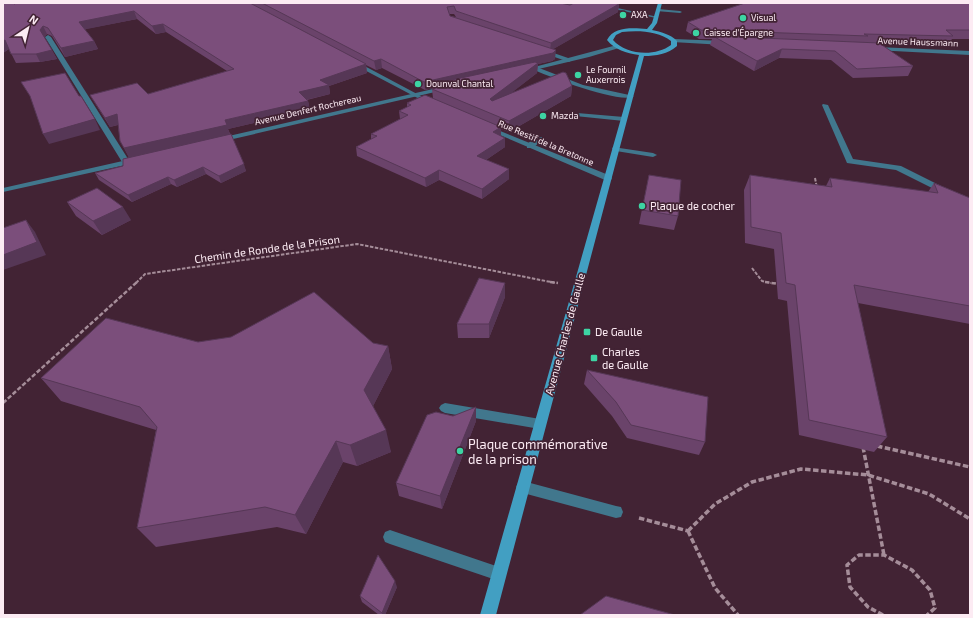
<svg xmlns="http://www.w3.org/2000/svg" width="973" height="618" viewBox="0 0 973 618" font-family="'Exo 2',sans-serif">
	<rect width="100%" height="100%" fill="#422334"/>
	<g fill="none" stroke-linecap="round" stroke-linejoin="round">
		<path stroke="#a58d99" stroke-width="2" stroke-dasharray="3.5 1.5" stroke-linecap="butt" d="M815,178L817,188
			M752,268L762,281L771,283
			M136,283L145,274L357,244L556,283"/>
		<path stroke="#a58d99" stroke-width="2.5" stroke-dasharray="4.5 2" stroke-linecap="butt" d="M550,282L558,283
			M765,282L779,284
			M3,403L137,282"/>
		<path stroke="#a58d99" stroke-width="3.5" stroke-dasharray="5.5 2.5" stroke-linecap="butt" d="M877,446L970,467
			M863,447L884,555
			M639,518L688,531
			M688,531L715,504L752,482L801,469L868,475L929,494L970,519
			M688,531L715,588L738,615
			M883,615L868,607L850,587L847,565L859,555H884L912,570L930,590L935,608L927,615"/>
		<path fill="#41778d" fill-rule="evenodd" d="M658,9L680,11L682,12L680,13L656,11Z
			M48,35L51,37L130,162L129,164H123L122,162L45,37Z
			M542,49L571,59L572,60L569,62L540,52L539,51Z
			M534,66L583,85L634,96C622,105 547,76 532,69L531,68Z
			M823,104L828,105L853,159L901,166L963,197L970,198V202L958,201L896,170L847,163L822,105Z
			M577,113L624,117L627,119L624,121L575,116L574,115Z
			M536,137H542L543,139L533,148H527V144Z
			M613,147L653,153L657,155L653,157L616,151L612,149Z
			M445,403L540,419L544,420L546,424L544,428L540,429L445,413L441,411L439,408L441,405Z
			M523,481L616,506L621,507L623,512L621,517L616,518L523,493L518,491L516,487L518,483Z
			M390,530L499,567L504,569L506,574L504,579L499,581L390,544L385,542L383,537L385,532Z"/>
		<path fill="#41778d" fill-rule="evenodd" d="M586,3H595L658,17L656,18Z
			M353,62H357L434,103L429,104L353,64Z
			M488,126L611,176L612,178L611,180H605L486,129V127Z"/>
		<path fill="#41778d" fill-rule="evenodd" d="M674,39L724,41L727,43L724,45L672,42V40Z
			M617,45L620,47L619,48L589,57L526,72L523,70Z
			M876,47L970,51V55L874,50V48Z
			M446,86L449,88L448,89L220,142L216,140L220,138Z
			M136,158H139V162L3,192V188Z"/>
		<path fill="#429fc2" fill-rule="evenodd" d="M658,3H662L657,23L652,30C661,32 670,34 677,41V46C668,54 656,56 644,56L496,615H480L639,55C626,53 615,50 607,40C614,26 633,28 647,29L652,23ZM622,32C638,30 659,31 671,41V45C655,57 626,55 613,40L616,35Z"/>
	</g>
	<path fill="#6a436a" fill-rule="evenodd" d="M3,3H612L619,4L618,12L553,49L555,59L552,61L538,64L537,73L512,92L572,86L571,96L509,132L501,129V136L505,147L486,160L509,169V179L482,199L439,180L426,187L357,156L356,147L371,139V134L400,119L399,111L407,107V103L433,98L432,89L433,88L425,90L382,68L376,70L366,65L367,73L329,86L330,94L307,100L308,101L310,110L228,129L246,171L221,183L206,174L177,187L171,184L132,202L99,180L95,173L123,166L129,157L120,141L118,125L110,127L90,95L148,94L227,71L166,32L156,34L137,19L85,29L94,41L98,49L65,57L52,36L47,34L44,37L57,59L40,62L16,63L9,49L3,53ZM450,14H454L456,17L450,16Z
		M970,3V39H952L948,45L865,43L913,66L908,76L853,78L831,60L779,58L754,71L710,45L712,39H699L686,31L688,22Z
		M649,175L678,216L674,230L639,224Z
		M750,175L826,186L830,178L928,192L934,183L970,198V324L858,303L887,437L874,452L799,435L787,301L778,299L774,249L745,243L744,190Z
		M67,202L131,220L102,235L76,216Z
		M505,283V297L489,338H458L457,324Z
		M198,342L373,343L388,346L392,369L373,406L391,452L357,466L343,462L306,534L277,527L156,547L137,528L156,430L61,401L41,378Z
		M587,370L705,442L699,455L627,438L612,416L584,384Z
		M453,416L476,421L442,509L399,496L396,483Z
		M397,587L385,615H379L362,602L360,596Z"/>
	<path fill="#563756" d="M619,4L618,12L550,51L551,43Z
		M134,11L137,19L82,30L79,22Z
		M163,24L166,32L156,34L152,26Z
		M43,26L47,34L44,38L40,30Z
		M5,40L10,48L3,53V41Z
		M94,41L98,49L65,57L61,48Z
		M782,49L779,58L754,71L757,61Z
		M52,50L57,59L40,62L36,54Z
		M556,50L555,59L552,61L538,64L537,73L490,110L433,84V88L425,90L424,82Z
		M381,59L382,68L376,70L374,61Z
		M366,64L367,73L329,86L330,94L301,101L299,92L320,80Z
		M572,86L571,96L509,132V121Z
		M308,101L310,110L228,129L230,135L129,158L124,148L225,120Z
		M117,114L121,124L110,127L105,118Z
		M95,119L100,130L49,144L43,134Z
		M501,127V136L493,132Z
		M505,138V147L477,166V156Z
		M244,164L246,171L221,183L219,176Z
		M203,167L206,174L177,187L174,180Z
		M509,169V179L482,199V189Z
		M439,170V180L426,187L425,178Z
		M168,177L171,184L132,202L128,195Z
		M123,207L131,220L102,235L93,221Z
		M26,220L35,232L46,255L3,270V255Z
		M505,283V297L489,338V324Z
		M388,346L392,369L370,412L364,390Z
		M476,407V421L442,509L440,496Z
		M386,430L391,452L357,466L350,445Z
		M336,441L343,462L306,534L295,515Z
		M395,581L397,587L385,615H382V613Z"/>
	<path fill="#7b4e7b" stroke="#563756" d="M3,3H14V4L17,3H250L366,64L320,80L329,85L299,92L308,101L225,120L227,125L124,148L120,141L117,114L105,118L90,95L137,83L148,94L234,69L163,24L152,26L134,11L79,22L94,41L61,48L48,28L43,26L40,30L52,50L36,54H11L5,40L3,41Z
		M262,3H560L570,5L574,3H612L619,4L551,43L456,11L454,6L447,7L450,16L556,50L553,53L424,82L381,59L374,61Z
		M745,3H970V30H946L953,36L864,34L868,36L701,30L688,22Z
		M713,36L879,43L913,66L857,69L835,51L782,49L757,61Z
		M535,62L538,63L490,99L492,101L563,72L566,73L572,86L509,121L432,89L437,87L433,84Z
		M65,73L79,96H81L95,119L43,134L30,96L21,82Z
		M425,95L501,127L493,132L505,138L477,156L509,169L482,189L439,170L425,178L356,147L377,136L371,134L408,115L399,111L411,105L407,103Z
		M231,134L244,164L219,176L203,167L174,180L168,177L128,195L95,173L123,166V159Z
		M649,175L681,180L678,216L642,210Z
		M750,175L832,187L830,178L938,193L934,183L970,198V306L854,285L887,437L809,420L795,285L786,283L781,233L751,227Z
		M97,188L123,207L93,221L67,202Z
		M26,220L37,242L3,255V228Z
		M479,278L505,283L489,324H457Z
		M314,292L373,343L388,346L364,390L386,430L350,445L336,441L295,515L265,507L137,528L157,427L140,407L41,378L106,318L198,342L231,337Z
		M587,370L708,397L705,442L631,425L616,402Z
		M476,407L440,496L396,483L427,415L436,412L453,416Z
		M378,555L395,581L382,613L360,596Z
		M606,596L675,615H580Z"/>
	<g fill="#3dd4a3" stroke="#422334" stroke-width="1.5">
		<circle cx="623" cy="15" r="4"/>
		<circle cx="743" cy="18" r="4"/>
		<circle cx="696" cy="33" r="4"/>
		<circle cx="578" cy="75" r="4"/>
		<circle cx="418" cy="84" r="4"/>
		<circle cx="543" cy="116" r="4"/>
		<circle cx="642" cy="206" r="4"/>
		<rect x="583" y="328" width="8" height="8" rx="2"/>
		<rect x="590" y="354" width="8" height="8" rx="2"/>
		<circle cx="460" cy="451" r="4"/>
	</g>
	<g text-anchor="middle" stroke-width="3.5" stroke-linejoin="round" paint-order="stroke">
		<g font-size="9" fill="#fcebf3" stroke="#422334" text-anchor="start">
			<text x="631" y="18">AXA</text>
			<text x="751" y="21">Visual</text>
			<text x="704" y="36">Caisse d'Épargne</text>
			<text x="586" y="73">Le Fournil<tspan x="586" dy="10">Auxerrois</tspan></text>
			<text x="426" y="87">Dounval Chantal</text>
			<text x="551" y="119">Mazda</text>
		</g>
		<g font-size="9" fill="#fcebf3" stroke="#422334">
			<text transform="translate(918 42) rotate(2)" y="3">Avenue Haussmann</text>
			<text transform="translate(308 110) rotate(-13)" y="3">Avenue Denfert Rochereau</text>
			<text transform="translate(546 143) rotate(23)" y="3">Rue Restif de la Bretonne</text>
		</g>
		<g font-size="11" fill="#fcebf3" stroke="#422334" text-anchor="start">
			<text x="650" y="210">Plaque de cocher</text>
			<text x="595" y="336">De Gaulle</text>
			<text x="602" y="356">Charles<tspan x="602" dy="13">de Gaulle</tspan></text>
		</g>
		<g font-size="11" fill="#fcebf3" stroke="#422334">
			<text transform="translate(267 249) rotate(-8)" y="4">Chemin de Ronde de la Prison</text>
			<text transform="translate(565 334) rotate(-75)" y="4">Avenue Charles de Gaulle</text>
		</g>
		<g font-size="13" fill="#fcebf3" stroke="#422334" text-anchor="start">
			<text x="468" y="449">Plaque commémorative<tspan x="468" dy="15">de la prison</tspan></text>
		</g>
	</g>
	<rect width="973" height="618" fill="none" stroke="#fcebf3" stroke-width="8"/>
	<g transform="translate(28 28) rotate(35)" stroke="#422334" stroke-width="3" paint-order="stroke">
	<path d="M0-3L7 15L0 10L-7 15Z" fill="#fcebf3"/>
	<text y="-6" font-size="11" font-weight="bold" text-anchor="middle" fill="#fcebf3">N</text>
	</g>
</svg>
